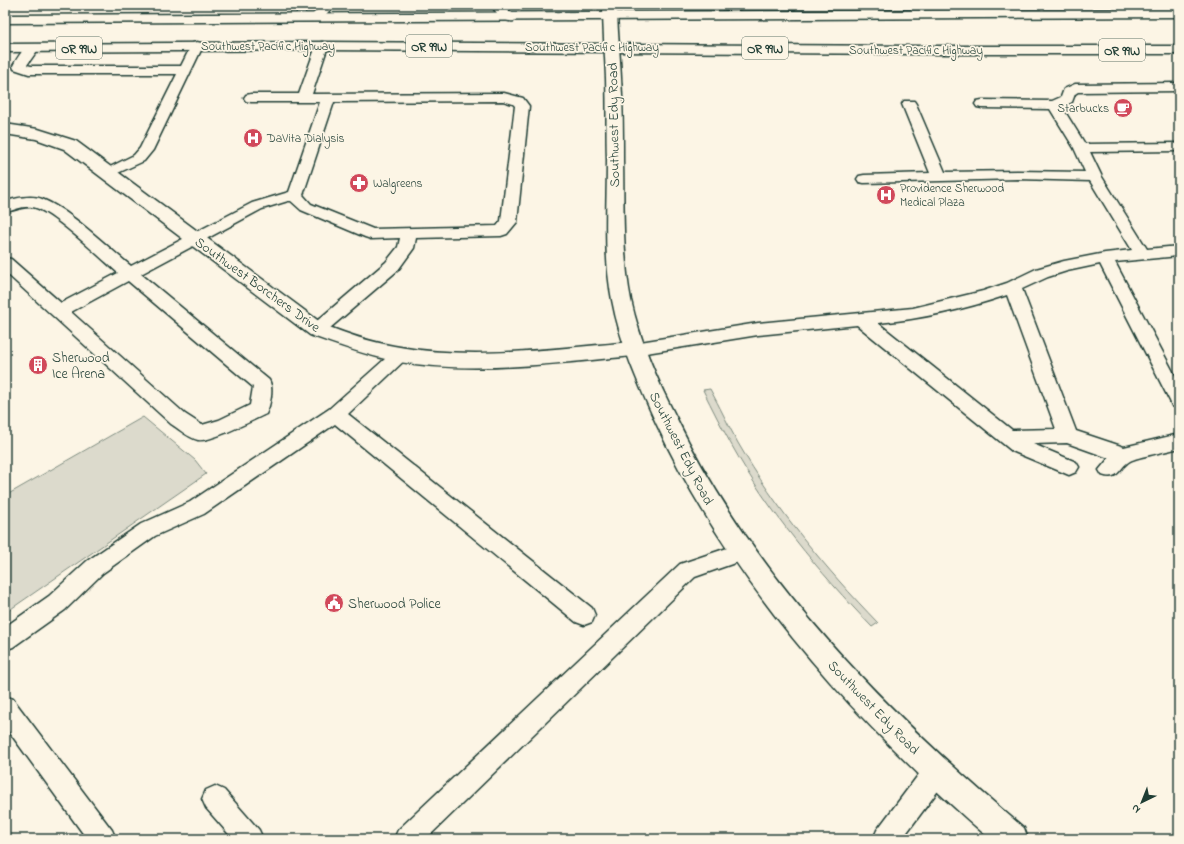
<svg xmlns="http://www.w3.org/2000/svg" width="1184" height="844" viewBox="0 0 1184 844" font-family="'Indie Flower',sans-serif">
	<rect width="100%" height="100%" fill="#fcf5e5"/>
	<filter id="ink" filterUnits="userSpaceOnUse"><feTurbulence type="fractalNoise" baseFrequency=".025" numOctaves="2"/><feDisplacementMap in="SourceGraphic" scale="8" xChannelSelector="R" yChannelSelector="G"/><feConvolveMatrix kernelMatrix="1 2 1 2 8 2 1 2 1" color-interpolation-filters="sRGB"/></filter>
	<g filter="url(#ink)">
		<path fill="#dcdacc" stroke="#7e8c80" d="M710,389C720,407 728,425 738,443C776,509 825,568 878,623L872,627C819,572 768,511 731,444C721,426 712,408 703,390Z
			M143,417L195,460L206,474L5,613V496Z"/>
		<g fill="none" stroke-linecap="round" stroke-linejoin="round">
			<g stroke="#1f3d34" stroke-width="3">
				<path id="service" d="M322,5H335L320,20H312L310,17Z
					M491,5H504L516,18L514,21C505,23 496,13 491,5Z
					M197,42L201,43L203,46L153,150L144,161L109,177L104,176L102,173L104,170L134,155L140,148L177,74H29L14,69L13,66C18,57 26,42 37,45L39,48L27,65L31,66H181L191,46L193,43Z
					M322,42L326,43L328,46L312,94L504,93L523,98L529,106L517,222L507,234L501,236L416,238L414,248L398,270L323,334L317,336L311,334L308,330L311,326L386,262L398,247L400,238L371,239L365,237L301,210L291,201H288L262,209L141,274L269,380C274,389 270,406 266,414C253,420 211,442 198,440C189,438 179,429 171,424L5,272V258L11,259L61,303L118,273C103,260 49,208 32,207C22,206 14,210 5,213V202C14,198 32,195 42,199C70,210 106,246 131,266L252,203L289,192L320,102H251L246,101L244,98L246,95L251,94H299L316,46L318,43ZM503,101L513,104L515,106L501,221L497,226L373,229L311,204L303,195L334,102ZM128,281L253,387L250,405L219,420L202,425L185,414L71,312Z
					M1179,83V91L1078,92L1075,94L1072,102L1062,107L1085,144L1179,143V151L1090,152L1102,177L1147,249L1179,246V256L1115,262L1179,383V408L1172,406L1170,401L1100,264L1067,271L1048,277L1022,289L1076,431L1124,447L1179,434V448C1169,451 1137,457 1130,461C1118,468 1119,481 1102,475L1099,470L1109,458L1067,443L1033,444L1076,462L1079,467L1076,472L1069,475L1062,472L1012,451L857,325L758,335L634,355L628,353L625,349L628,345L634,343L758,323L913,308L983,291L1007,283L1036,269L1064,261L1105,253L1132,250L1090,181L1018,179L864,183L859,182L857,179L859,176L864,175L930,173L902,104L904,101H914L916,104L945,172L1018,171L1085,172L1074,148L1050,109L982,108L977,107L975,104L977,101L982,100L1052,101L1061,97L1064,89L1075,84ZM1007,295L1056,429L1012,430L878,323C922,319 966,309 1007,295Z
					M401,348L407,350L410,354L407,358L348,414L592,608L595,615L592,622L584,625L576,622L335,424L204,514L155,536L103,573L65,610L13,647L5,650V627L49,596L87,561L141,524L190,502L329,409L395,350Z
					M742,543L749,546L753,552L749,558L695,577L426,839H394L398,830L680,564Z
					M5,696L13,699L112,830L116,839H87L5,726Z
					M937,759L946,762L949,771L946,780L902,839H873L877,830L928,762Z
					M215,786L224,790L259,830L263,839H233L206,808L202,799L206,790Z"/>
			</g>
			<g stroke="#1f3d34" stroke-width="3">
				<path id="tertiary" d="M5,124L38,129L76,141L324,325C347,334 370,342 394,346C473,361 555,348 634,342L641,344L644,349L641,354L634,356C555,363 473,375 394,361C365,355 338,345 310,335L64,149L36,139L5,134Z"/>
			</g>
			<g stroke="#1f3d34" stroke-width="3">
				<path id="secondary" d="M603,5H617C617,29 620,53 621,78C623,105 623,132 623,160C624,207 622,254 631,300C640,341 657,380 676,417C755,580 887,713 1024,828L1028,839H990C856,723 731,584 656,423C638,383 620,343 612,300C603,254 607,207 607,160C606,132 607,105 606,78C605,53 603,29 603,5Z"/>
			</g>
			<g stroke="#1f3d34" stroke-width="3">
				<path id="trunk" d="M1179,9V17L5,23V15Z
					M322,42L918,46H1179V54H918L322,50L5,52V44Z"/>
			</g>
			<use href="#service" fill="#fcf5e5" fill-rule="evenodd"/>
			<use href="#tertiary" fill="#fcf5e5" fill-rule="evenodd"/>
			<use href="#secondary" fill="#fcf5e5" fill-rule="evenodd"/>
			<use href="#trunk" fill="#fcf5e5" fill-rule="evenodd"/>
		</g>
	</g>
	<defs>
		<g id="cafe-disc" transform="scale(1)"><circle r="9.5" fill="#d1495b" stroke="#fcf5e5"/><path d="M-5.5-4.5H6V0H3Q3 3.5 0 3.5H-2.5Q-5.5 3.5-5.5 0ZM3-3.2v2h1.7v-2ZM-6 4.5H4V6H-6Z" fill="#fff"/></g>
		<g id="hospital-disc" transform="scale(1)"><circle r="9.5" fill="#d1495b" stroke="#fcf5e5"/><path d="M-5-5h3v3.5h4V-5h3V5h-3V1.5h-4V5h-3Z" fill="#fff"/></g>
		<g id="pharmacy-disc" transform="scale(1)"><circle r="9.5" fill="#d1495b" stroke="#fcf5e5"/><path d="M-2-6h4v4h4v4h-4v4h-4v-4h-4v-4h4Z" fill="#fff"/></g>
		<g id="building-disc" transform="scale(1)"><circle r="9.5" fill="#d1495b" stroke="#fcf5e5"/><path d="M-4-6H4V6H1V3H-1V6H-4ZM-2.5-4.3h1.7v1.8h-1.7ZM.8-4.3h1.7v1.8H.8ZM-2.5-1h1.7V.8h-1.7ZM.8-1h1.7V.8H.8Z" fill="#fff"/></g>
		<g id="civic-disc" transform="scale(1)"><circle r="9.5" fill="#d1495b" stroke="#fcf5e5"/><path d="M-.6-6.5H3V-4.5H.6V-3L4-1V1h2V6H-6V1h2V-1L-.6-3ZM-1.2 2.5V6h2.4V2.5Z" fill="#fff"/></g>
	</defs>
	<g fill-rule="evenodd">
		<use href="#cafe-disc" x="1123" y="108"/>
		<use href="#hospital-disc" x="253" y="138"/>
		<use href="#pharmacy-disc" x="359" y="183"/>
		<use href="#hospital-disc" x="886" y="195"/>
		<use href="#building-disc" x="38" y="365"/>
		<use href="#civic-disc" x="334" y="603"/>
	</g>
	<g text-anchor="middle" stroke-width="3.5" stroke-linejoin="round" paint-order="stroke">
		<g font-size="12" fill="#1f3d34" stroke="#fcf5e5">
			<text x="268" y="50">Southwest Pacific Highway</text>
			<text x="592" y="51">Southwest Pacific Highway</text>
			<text x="916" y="54">Southwest Pacific Highway</text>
		</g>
		<g font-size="12" fill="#1f3d34" stroke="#fcf5e5" text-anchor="start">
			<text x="1109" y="112" text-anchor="end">Starbucks</text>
			<text x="267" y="142">DaVita Dialysis</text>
			<text x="373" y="187">Walgreens</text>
			<text x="900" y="192">Providence Sherwood<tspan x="900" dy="14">Medical Plaza</tspan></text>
		</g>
		<g fill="#fcf5e5" stroke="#617469" stroke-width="1">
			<rect x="406" y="35" width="46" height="22" rx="3"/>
			<rect x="56" y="37" width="46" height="22" rx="3"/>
			<rect x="742" y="37" width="46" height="22" rx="3"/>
			<rect x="1099" y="39" width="46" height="22" rx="3"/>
		</g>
		<g font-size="13" font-weight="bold" fill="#1f3d34">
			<text x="429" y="51">OR 99W</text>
			<text x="79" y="53">OR 99W</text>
			<text x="765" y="53">OR 99W</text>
			<text x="1122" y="55">OR 99W</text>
		</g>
		<g font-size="14" fill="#1f3d34" stroke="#fcf5e5">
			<text transform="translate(613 125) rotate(-91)" y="5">Southwest Edy Road</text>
			<text transform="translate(258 284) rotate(36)" y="5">Southwest Borchers Drive</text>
			<text transform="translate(682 448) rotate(63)" y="5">Southwest Edy Road</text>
			<text transform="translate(874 707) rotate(46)" y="5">Southwest Edy Road</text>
		</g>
		<g font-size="14" fill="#1f3d34" stroke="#fcf5e5" text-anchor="start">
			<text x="52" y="362">Sherwood<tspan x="52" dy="16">Ice Arena</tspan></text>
			<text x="348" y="608">Sherwood Police</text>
		</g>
	</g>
	<rect width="1184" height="844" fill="none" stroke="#fcf5e5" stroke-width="20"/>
	<rect x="10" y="10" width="1164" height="824" fill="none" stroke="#1f3d34" stroke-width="1.5" filter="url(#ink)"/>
	<g transform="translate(1142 802) rotate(223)" stroke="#fcf5e5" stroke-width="3" paint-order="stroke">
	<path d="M0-3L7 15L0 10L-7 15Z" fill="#1f3d34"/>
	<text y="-6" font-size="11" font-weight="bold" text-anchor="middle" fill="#1f3d34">N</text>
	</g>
</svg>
